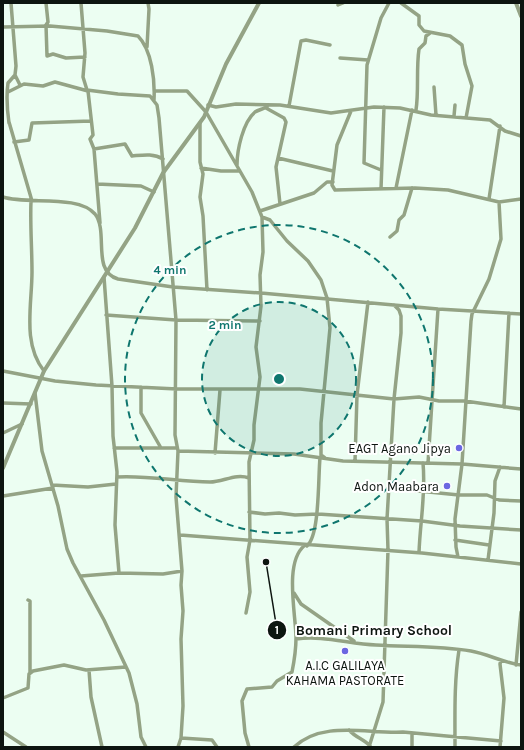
<svg xmlns="http://www.w3.org/2000/svg" width="524" height="750" viewBox="0 0 524 750" font-family="Karla,sans-serif">
	<rect width="100%" height="100%" fill="#ecfef2"/>
	<g fill="none" stroke-linecap="round" stroke-linejoin="round">
		<path stroke="#94a385" stroke-width="3.5" d="M46,3L48,22L46,25L47,56L53,54L66,58L85,57
			M81,3L85,53L83,77L87,90L118,94L150,96L157,105L159,118L176,320L175,435L178,451L176,497L182,571L181,585L183,611L181,639L183,706L181,738L178,747
			M401,3L419,16V25L424,31L450,36L462,45L465,64L472,86L466,118
			M338,5L343,3
			M3,27L50,26L107,31L138,36C152,50 155,81 154,100
			M147,47L149,9L148,3
			M340,58L368,60
			M15,75L20,85
			M434,87L436,115
			M88,91L93,135L90,139L94,149L100,223
			M155,91H187L206,112L252,192L262,217L263,252L260,275L261,306L256,347L260,377L254,425V440L249,462L250,540L247,557L250,592L246,613
			M8,92L24,84L43,86L55,82L88,91
			M208,105L216,107L236,104L280,105L331,113L374,107L400,108L431,115L490,120L505,131L521,136
			M289,106L301,41L306,40L330,45
			M266,108L284,118L286,122L276,167L280,204
			M416,110C419,90 416,70 419,49L425,43L426,36L430,33
			M351,111L337,145L332,185L335,190L415,188L448,190L499,202L521,199
			M454,116L455,105
			M9,122L32,201
			M9,123C7,109 6,97 8,83L15,75L16,66L11,3
			M200,123V162L203,174L200,197L203,216L207,290
			M14,142L29,140L32,123L91,121
			M94,149L125,144L132,156C143,155 153,153 163,159
			M278,158L333,171
			M237,165C237,150 243,122 255,112C258,110 263,109 267,107
			M201,168L221,171H240
			M381,170L364,163L367,65L381,18L389,3
			M97,184L141,186L154,192
			M396,188L412,110
			M381,189L384,107
			M3,197C27,205 78,194 95,214C109,232 91,271 118,279L173,287L261,293L438,309L521,314
			M489,199L500,126
			M31,201C30,225 32,248 32,272C32,305 22,343 44,371
			M260,211L314,193L327,182H333
			M262,217L270,220L287,241L308,261L321,280L327,298L330,328L321,423V455L325,458
			M390,237L397,231L399,220L404,215L412,188
			M104,277L112,386L113,436L117,472L115,525L119,573
			M106,315L176,320L260,321
			M3,371L55,381L96,385L177,389H300L394,399L419,397L439,401H465L521,409
			M141,387V413L161,448
			M35,393L42,451L58,506L67,549L73,563L104,620L129,673L137,704L141,737L146,747
			M3,403L31,404
			M504,407L509,313
			M3,433L22,424
			M114,448H177
			M178,451L294,454L343,461L462,464L521,469
			M215,453L220,390
			M355,461L357,395L368,302
			M428,463L438,309
			M117,477C147,475 180,482 210,482C223,482 236,473 249,478
			M52,485L88,487L116,484
			M388,488L459,495H487L499,500L521,501
			M3,496L53,488
			M249,512L265,514L279,513L295,515L318,514L422,521L460,526L521,530
			M180,535L422,553L521,564
			M455,540L489,545
			M307,546C320,535 318,477 320,458
			M419,553C420,522 426,494 423,463
			M458,557L456,547L455,519L462,464L471,321L472,314L489,279L501,239L499,202
			M488,560L494,513L495,481L500,467
			M81,576L119,573L163,574L182,571
			M294,593L301,604L354,641
			M28,600L30,601V672
			M296,639C323,635 349,644 376,645C407,647 439,646 471,651C488,654 504,663 521,665
			M516,665L521,612
			M89,670L91,697L102,747
			M3,698L28,688L29,674L33,671L64,665L86,670L126,667
			M349,730C356,738 364,739 370,746
			M3,732L26,747
			M181,738L212,740L217,747
			M249,747L245,733L242,701L247,689L272,687L277,681L292,672C294,662 296,649 296,638C296,615 284,563 304,546
			M294,747C323,720 367,734 403,732L501,741
			M369,747L383,702L388,550L387,519L394,399L401,333V316L399,310L394,305
			M412,747V734
			M455,747C455,714 454,682 459,650
			M500,747L504,698L500,664L501,660"/>
		<path stroke="#94a385" stroke-width="4" d="M516,3L521,16
			M3,468L44,371L135,228L163,173L204,117L226,64L259,3"/>
	</g>
	<circle cx="279" cy="379" r="77" fill="#0f766e" fill-opacity=".12"/>
	<g fill="none" stroke="#0f766e" stroke-width="2" stroke-dasharray="7 5">
		<circle cx="279" cy="379" r="77"/>
		<circle cx="279" cy="379" r="154"/>
	</g>
	<g fill="#6b67e1" stroke="#fff" stroke-width="1.5">
		<circle cx="459" cy="448" r="4"/>
		<circle cx="447" cy="486" r="4"/>
		<circle cx="345" cy="651" r="4"/>
	</g>
	<g text-anchor="middle" stroke-width="4" stroke-linejoin="round" paint-order="stroke">
		<g font-size="13" fill="#0d1510" stroke="#fff" text-anchor="end">
			<text x="451" y="453">EAGT Agano Jipya</text>
			<text x="439" y="491">Adon Maabara</text>
			<text x="345" y="670" text-anchor="middle">A.I.C GALILAYA<tspan x="345" dy="15">KAHAMA PASTORATE</tspan></text>
		</g>
	</g>
	<circle cx="279" cy="379" r="6" fill="#0f766e" stroke="#fff" stroke-width="2"/>
	<g font-size="12" text-anchor="middle" font-weight="bold" fill="#0f766e" stroke="#fff" stroke-width="4" stroke-linejoin="round" paint-order="stroke">
		<text x="170" y="274">4 min</text>
		<text x="225" y="329">2 min</text>
	</g>
	<path fill="none" stroke="#0d1510" stroke-width="1.5" d="M266 562L277 630"/>
	<g fill="#0d1510" stroke="#fff" stroke-width="1.5">
		<circle cx="266" cy="562" r="4"/>
		<circle cx="277" cy="630" r="10"/>
	</g>
	<g font-size="12" text-anchor="middle" font-weight="bold" fill="#fff">
		<text x="277" y="634">1</text>
	</g>
	<g font-size="14" text-anchor="middle" font-weight="bold" fill="#0d1510" stroke="#fff" stroke-width="4" stroke-linejoin="round" paint-order="stroke">
		<text x="374" y="635">Bomani Primary School</text>
	</g>
	<rect width="524" height="750" fill="none" stroke="#0d1510" stroke-width="8"/>
</svg>
